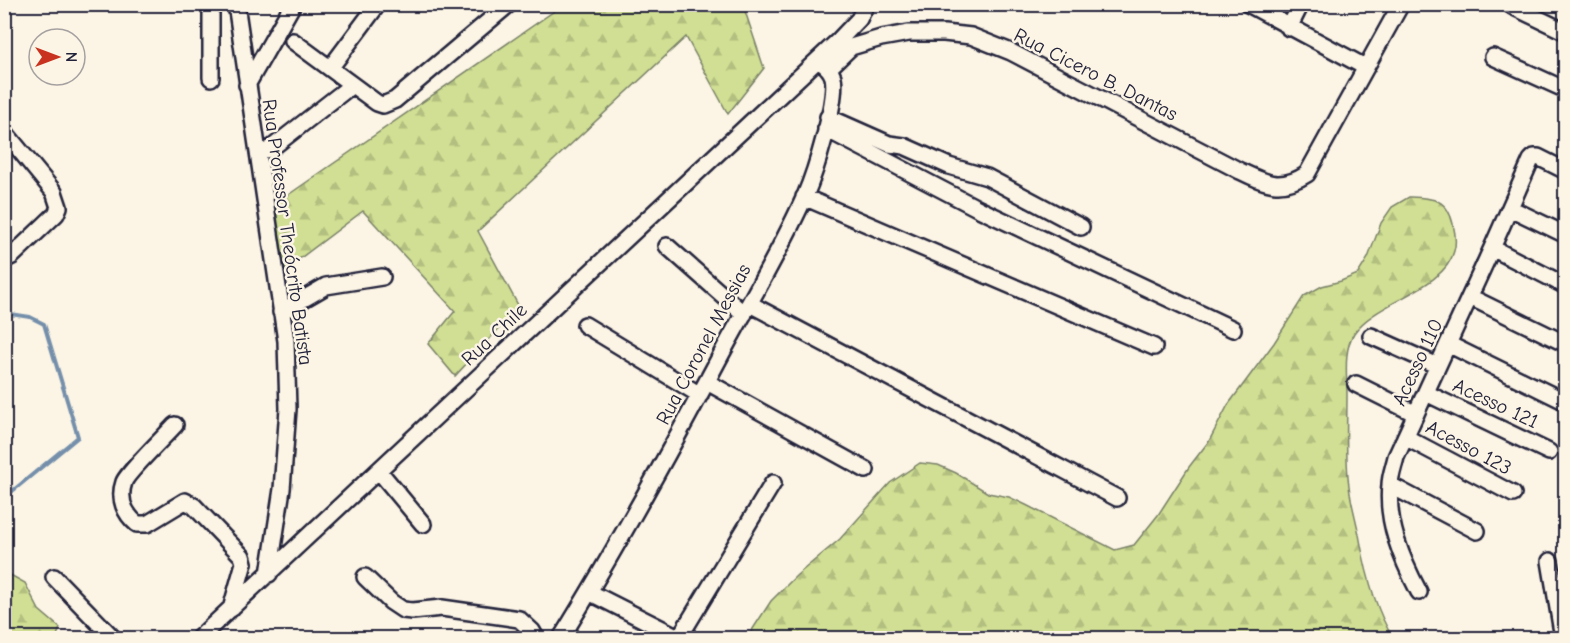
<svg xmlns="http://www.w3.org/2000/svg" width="1570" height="643" viewBox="0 0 1570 643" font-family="'Comic Neue',sans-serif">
	<defs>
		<pattern id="forest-firs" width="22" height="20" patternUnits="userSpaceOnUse" patternTransform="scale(1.5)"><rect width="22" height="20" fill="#d0df93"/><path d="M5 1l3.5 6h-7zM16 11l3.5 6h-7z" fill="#b2bf80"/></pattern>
	</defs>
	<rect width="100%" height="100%" fill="#fcf5e5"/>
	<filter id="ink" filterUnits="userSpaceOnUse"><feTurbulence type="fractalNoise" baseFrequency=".0167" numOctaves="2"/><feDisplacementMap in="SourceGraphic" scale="12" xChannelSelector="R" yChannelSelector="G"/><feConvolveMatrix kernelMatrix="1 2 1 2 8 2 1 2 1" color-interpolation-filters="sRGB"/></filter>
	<g filter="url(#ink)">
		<path fill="url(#forest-firs)" stroke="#798067" stroke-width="1.5" d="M563,5H743L764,68L728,114L686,37L478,231L519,307L455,376L428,344L455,311L363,211L282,272L275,204Z
			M1409,197C1433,198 1447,198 1453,224C1455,232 1457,242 1454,251C1444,290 1376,301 1354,333C1343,351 1347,374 1347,395C1347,425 1345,456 1349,486C1351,504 1357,522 1360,540C1366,573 1375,609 1393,638H747L771,601L797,575L840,539L890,483L920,463L938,465L956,473L988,493L1009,497L1026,505L1115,550L1134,545L1158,515L1189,467L1209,441L1228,405L1274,343L1304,296L1322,286L1341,281L1358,274L1368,258L1381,223L1392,207Z
			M5,572L25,583L39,610L60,628L56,638H5Z"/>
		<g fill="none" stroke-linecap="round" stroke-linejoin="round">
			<path stroke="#748fab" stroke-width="4" d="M4,313L30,317L44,324L78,437L4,498"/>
			<g stroke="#22223b" stroke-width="20">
				<path id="minor" d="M211,4V78
					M236,4L286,341L288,409L282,489L269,574
					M1248,4L1365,67
					M1512,6L1566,32
					M1289,28L1301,4
					M293,41L377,103L383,105L395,100L509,4
					M1493,57L1566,90
					M331,67L378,4
					M829,68L851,47L881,38L909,33H944L971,36L1011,52L1240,171C1267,184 1281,191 1307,174L1401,4
					M247,85L293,4
					M828,117L889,144L904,146L949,166L987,177L1081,227
					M826,129L979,209L1233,329
					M4,131L54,192L59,207L56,214L12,256L4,260
					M269,150L352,85
					M804,197L1154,347
					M1510,208L1566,235
					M667,246L744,314
					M1492,248L1566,286
					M1470,297L1566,344
					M750,304L1117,498
					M281,312L326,286L382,277
					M585,325L700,395
					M1371,336L1438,366
					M1448,344L1566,402
					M707,382L866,470
					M1356,384L1416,414
					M1426,393L1549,452
					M175,425C166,435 127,473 124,482C118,499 125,514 137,524H147L185,501L194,506L242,556L244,563L231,609
					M1405,437L1513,494
					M379,471L423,524
					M1390,485L1477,531
					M1550,561L1563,638
					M54,577L113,638
					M365,577L391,602L403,610L412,611L442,608L519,619L532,631L536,638
					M589,592L680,638
					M1419,592C1402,560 1386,522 1390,485C1390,476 1394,466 1396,457L1492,248L1531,160L1534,157H1538L1566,171
					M199,638L839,40L859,19L866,4
					M561,638C618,546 671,449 722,353C750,301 781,250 805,196C815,173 838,100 833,77C831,71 828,67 822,63
					M679,638L773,483"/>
			</g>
			<use href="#minor" stroke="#fcf5e5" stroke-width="15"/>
		</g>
	</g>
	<g text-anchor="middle" stroke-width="5" stroke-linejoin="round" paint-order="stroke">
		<g font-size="20" fill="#22223b" stroke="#fcf5e5">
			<text transform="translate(1096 74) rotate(27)" y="7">Rua Cicero B. Dantas</text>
			<text transform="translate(288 232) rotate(82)" y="7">Rua Professor Theócrito Batista</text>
			<text transform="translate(494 334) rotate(-43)" y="7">Rua Chile</text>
			<text transform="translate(703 344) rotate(-62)" y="7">Rua Coronel Messias</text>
			<text transform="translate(1417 362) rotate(-65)" y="7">Acesso 110</text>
			<text transform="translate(1496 403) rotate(25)" y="7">Acesso 121</text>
			<text transform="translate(1469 447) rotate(28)" y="7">Acesso 123</text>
		</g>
	</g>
	<rect width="1570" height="643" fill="none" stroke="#fcf5e5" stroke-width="24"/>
	<rect x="12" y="12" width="1546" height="619" fill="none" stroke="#22223b" stroke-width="2" filter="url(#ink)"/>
	<g transform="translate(57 57) rotate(90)"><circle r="28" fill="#fcf5e5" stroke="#a5a1a1" stroke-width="1.5"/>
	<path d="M0-4.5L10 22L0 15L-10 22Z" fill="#c8321e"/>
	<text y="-9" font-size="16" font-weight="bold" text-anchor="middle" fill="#22223b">N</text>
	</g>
</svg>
